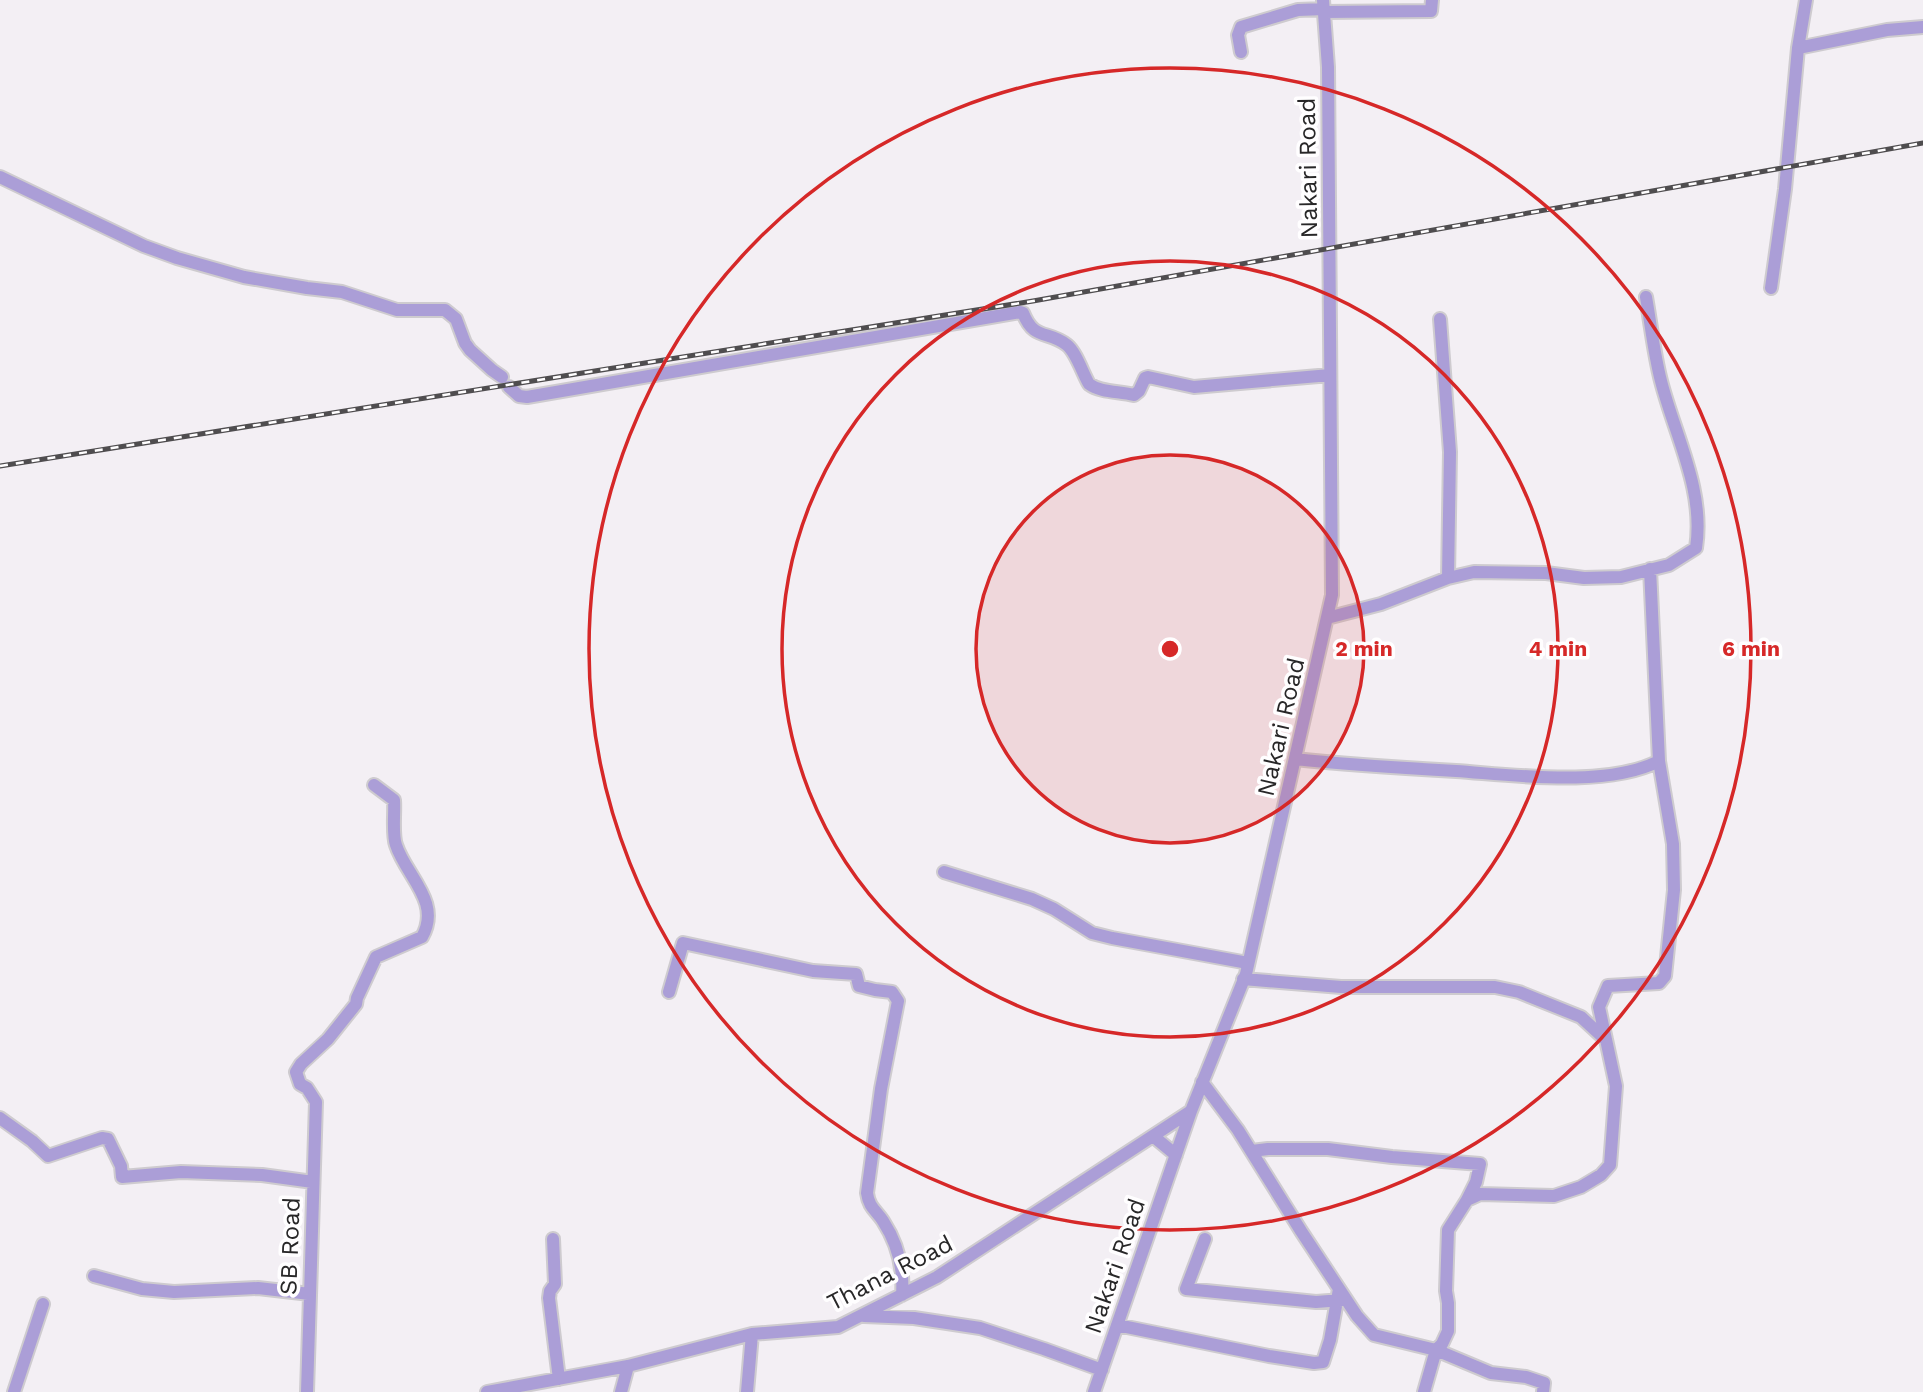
<svg xmlns="http://www.w3.org/2000/svg" width="1923" height="1392" viewBox="0 0 1923 1392" font-family="'Work Sans',sans-serif">
	<rect width="100%" height="100%" fill="#f3eff4"/>
	<g fill="none" stroke-linecap="round" stroke-linejoin="round">
		<g stroke="#cecbcf" stroke-width="16">
			<path id="minor" d="M1324,12L1431,11L1432,0
				M1798,48L1887,30L1923,27
				M1241,52L1238,35L1241,27L1298,10L1324,9
				M0,177L144,246L177,258L244,277L307,288L342,292L397,310H445L456,319L465,343L470,350L492,370L502,377
				M1771,288L1785,189L1798,48L1806,0
				M1440,319L1450,452L1448,578
				M509,387L519,396L527,397L1020,312L1023,313C1034,341 1048,330 1067,345C1076,352 1083,374 1089,384C1101,393 1120,391 1134,395L1139,391L1145,378L1148,377L1194,387L1330,375
				M1327,618L1381,604L1448,578L1474,572L1546,573L1584,578L1621,577L1669,565L1696,548C1705,490 1675,436 1661,381C1654,354 1651,325 1646,297
				M1295,759C1349,765 1402,768 1456,771C1514,775 1607,788 1659,761L1650,569
				M944,872L1032,899L1054,909L1092,933L1112,938L1248,963
				M1243,979L1341,987H1495L1519,992L1581,1017L1606,1040
				M669,992L683,943L813,971L856,974L859,986L875,990L892,992L898,1001L881,1089L867,1193C869,1208 876,1210 883,1221C898,1244 904,1268 902,1295
				M1202,1082L1238,1130L1301,1231L1357,1316L1374,1335L1436,1350L1424,1392
				M0,1118L32,1141L48,1156L102,1138L108,1139L121,1166L122,1177L181,1172L262,1175L313,1182
				M1153,1136L1176,1155
				M1252,1151L1268,1149H1328L1392,1157L1480,1164L1476,1182L1467,1200L1448,1230L1446,1291L1448,1303V1331L1442,1344L1436,1350L1491,1373L1526,1377L1544,1383L1543,1392
				M1467,1200L1480,1194L1554,1196L1581,1187L1601,1175L1610,1165L1616,1086L1599,1007L1608,986L1659,983L1665,976L1674,890L1673,844L1659,761
				M553,1239L555,1284L550,1291L549,1298L559,1379
				M1205,1239L1186,1289L1316,1302L1342,1300
				M94,1276L142,1289L174,1292L258,1288L310,1294
				M864,1316L914,1318L980,1328L1044,1349L1102,1370
				M1117,1325L1269,1356L1314,1363L1323,1362L1330,1340L1339,1289
				M14,1392L43,1304
				M307,1392L316,1102L307,1088L300,1084L296,1072L301,1064L328,1039L356,1004L357,998L376,957L422,937C442,902 406,876 396,845C392,834 395,813 394,800L374,785
				M487,1392L628,1366L752,1334L838,1327L937,1277L1191,1111
				M621,1392L628,1366
				M747,1392L752,1334
				M1094,1392L1191,1111L1246,974L1332,595L1328,67L1323,0"/>
		</g>
		<use href="#minor" stroke="#ab9ed7" stroke-width="12"/>
		<g stroke="#4f4d4f" stroke-width="5">
			<path id="rail" d="M0,466L1033,301L1923,143"/>
		</g>
		<use href="#rail" stroke="#fffeff" stroke-width="2.5" stroke-dasharray="8" stroke-linecap="butt"/>
	</g>
	<circle cx="1170" cy="649" r="194" fill="#d62828" fill-opacity=".12"/>
	<g fill="none" stroke="#d62828" stroke-width="3.5">
		<circle cx="1170" cy="649" r="194"/>
		<circle cx="1170" cy="649" r="388"/>
		<circle cx="1170" cy="649" r="581"/>
	</g>
	<g text-anchor="middle" stroke-width="7" stroke-linejoin="round" paint-order="stroke">
		<g font-size="24" fill="#282728" stroke="#fffeff">
			<text transform="translate(1308 168) rotate(-91)" y="8">Nakari Road</text>
			<text transform="translate(1281 727) rotate(-77)" y="8">Nakari Road</text>
			<text transform="translate(290 1246) rotate(-88)" y="8">SB Road</text>
			<text transform="translate(1115 1266) rotate(-71)" y="8">Nakari Road</text>
			<text transform="translate(890 1273) rotate(-27)" y="8">Thana Road</text>
		</g>
	</g>
	<circle cx="1170" cy="649" r="10" fill="#d62828" stroke="#fffeff" stroke-width="3.5"/>
	<g font-size="21" text-anchor="middle" font-weight="bold" fill="#d62828" stroke="#fffeff" stroke-width="7" stroke-linejoin="round" paint-order="stroke">
		<text x="1364" y="656">2 min</text>
		<text x="1558" y="656">4 min</text>
		<text x="1751" y="656">6 min</text>
	</g>
</svg>
